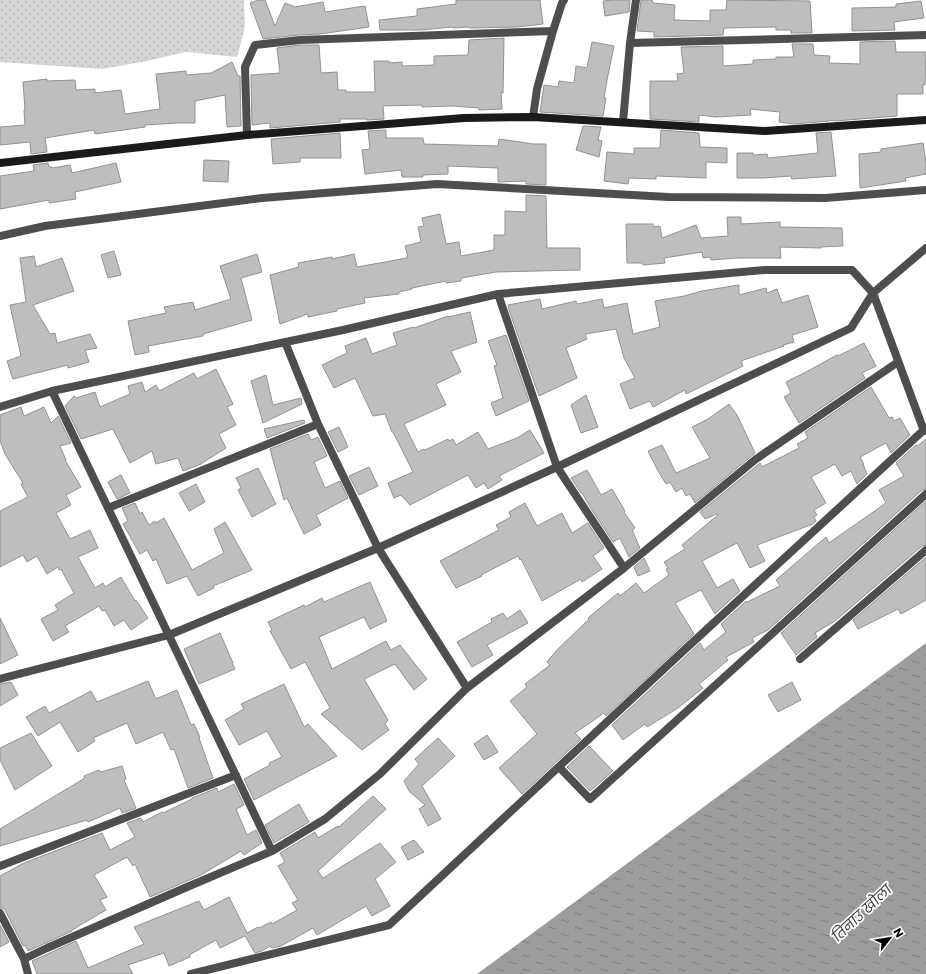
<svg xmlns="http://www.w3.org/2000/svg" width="926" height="974" viewBox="0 0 926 974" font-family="Poppins,'Noto Sans Devanagari',sans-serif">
	<defs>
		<pattern id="grass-dots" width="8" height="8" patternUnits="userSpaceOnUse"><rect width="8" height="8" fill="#d5d5d5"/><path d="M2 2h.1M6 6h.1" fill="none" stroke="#b5b5b5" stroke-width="1.8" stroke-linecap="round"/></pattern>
		<pattern id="water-ripples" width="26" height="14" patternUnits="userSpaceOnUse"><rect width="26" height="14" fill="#9c9c9c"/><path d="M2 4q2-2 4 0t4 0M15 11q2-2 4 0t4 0" fill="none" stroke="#7d7d7d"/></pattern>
	</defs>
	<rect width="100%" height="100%" fill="#fff"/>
	<path fill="url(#grass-dots)" d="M0,0H245L244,1L245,27L237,57L186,52L147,61L102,69L0,62Z"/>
	<path fill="url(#water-ripples)" d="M926,643V974H477Z"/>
	<path fill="#bebebe" stroke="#929292" d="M258,0H265L275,26L285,3L295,7L323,2L325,12L365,6L369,27L320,34L299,35L263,39L250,3Z
		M456,0H540L543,24L517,27L469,28V27L453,28V27L421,30H380L379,20L417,16V9L456,4Z
		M613,0H630L629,12L605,16L603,1Z
		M641,0H652L653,3L675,5L674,20L710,21V10H726L727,0L810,1L812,33H791V30H776V27L724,28L723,35L654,37V32L637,31Z
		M921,1L924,18L894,22L895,30L852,31V8L896,7V4Z
		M504,38L503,93L501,92L502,109L479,110V108L452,106L422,107V105L383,106L384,119L367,120V119H340V122L270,128V123L252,125L251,75L280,73L277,48L300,45H319L321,73L337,72L338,90H346V92H375L374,61H389V63L402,62V66L434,65V56L468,55L469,40Z
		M895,41L896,52H926L925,85L923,84V94H897V116L835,121L829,120V121L794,124L779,122L780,112L750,109L751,115L716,117L699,115V122L650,119V81H678L677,74L684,73L681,47L723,46V66L753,64V60L776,59V57H794L792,44H813L814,55L830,56L829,63L860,64V42Z
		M592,42L614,46L607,80L604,98H606L603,116L540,112L544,85L558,87L559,81L574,83L576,66L587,68Z
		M232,62L238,76H240L241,126L227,127L225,95L195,101V123H177L145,125V127L95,134L94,130L45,138L47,152L31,154L30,142L0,145V127L25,125L24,110H25L23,82L47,79V81L75,80L76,90L95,89V93L121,90L125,114L160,109L156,74L186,71V75L211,73Z
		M583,126L601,127L598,140L602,141L599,157L576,150Z
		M386,130V138H423L424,144L498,146L499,139L534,144H546V185L526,184V181L498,182V168L448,166V174L423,175V177H402L401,170L365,174L362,150L370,149L368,131Z
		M661,130L699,133L700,147L727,148V163L706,162V178L656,176V179L629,178L628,184L604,181L607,152L634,154V148H660Z
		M831,132L836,176L792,179L791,176L763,178H737V153H753V155L767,154L768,158L818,153L816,133Z
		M340,133L341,158H300V162L273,164L271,139Z
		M923,143L926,163V174L905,178L906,181L860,188L859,154L881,152V149Z
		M204,160L229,161L228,182L203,181Z
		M48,163L49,167H52L53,168L70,165L72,173L116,163L121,182L75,192L76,199L49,203V200L0,209V176L34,171L33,165Z
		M526,195L546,196L547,248H580V270L496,272L461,278V281L446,283V281L412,288V289L399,292V294L364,298L365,303L337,309V311L308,317V314L280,324L270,275L299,267L298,263L332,257V259L354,254L357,267L407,258L406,257H408L405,246L421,242L418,227L424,226L422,218L440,214L446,244L459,242L461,256L494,250V235H505V211L526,212Z
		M727,217H741V224L780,222V227L842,228L843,246L821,247V248L780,247L781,258H738L711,260L710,257L703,258L702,252L664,258L665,263L643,265L642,263H627L626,224H653V227L660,226L662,238L696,225L701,238L728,236Z
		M114,251L121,275L108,278L101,255Z
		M257,254L262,272L241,278L252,320L203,334V336L148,346L149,352L135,355L128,321L166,313L164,307L193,302L195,310L231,299L220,266Z
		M34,256L36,267L62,258L74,291L33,305L50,334L55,333L57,343L90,334L97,348L85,350L89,362L68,368V365L13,379L7,361L21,356L10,305L26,302L20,258Z
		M739,285V295L766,288L767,293L777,289L782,303L808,295L818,327L792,335L794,342L783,345L784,346L741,361L743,366L686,394L685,390L653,407L650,401L630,409L620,384L635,378L624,358L616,329L585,334L587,339L566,348L577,378L539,396L509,310L508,305L540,299L542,309L576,301L577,304L602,299L604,308L627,303L633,334L660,327L655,301L684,296L702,291Z
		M470,312L477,342L451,351L461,372L436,384L446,405L404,424L418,452L424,449L425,450L448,439L449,441L453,439L456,445L478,432L488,449L517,438L530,430L544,453L499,476L502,480L488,489L484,483L476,488L468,475L410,505L401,495L394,498L388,483L413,472L393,432H392L385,414L373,416L355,378L334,388L322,365L347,353L345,346L366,338L372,354L397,345L393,333L413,327L414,328L448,316V317Z
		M506,335L529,401L496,416L491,403L503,398L494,366L497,365L488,341Z
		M864,343L876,366L862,373L865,378L799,423L784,397L791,393L786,382L806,372L837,355L838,356Z
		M216,369L233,404L227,407L236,425L219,434L226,448L199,465L183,471L178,458L156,464L152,451L130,463L113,429L81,439L65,406L74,396L76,398L95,392L100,407L130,394L128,386L142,382L145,392L156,385L159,391L194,373L197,379Z
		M266,375L273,405L301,398L302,404L263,423L251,381Z
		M871,387L889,418L892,417L894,421L900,418L910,435L891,453L886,443L860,457L864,464H863L867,474L857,484L851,471L842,476L835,464L811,477L826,503L814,510L817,515L814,517L816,521L813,524L757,545L765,561L750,568L737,543L702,561L717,588L733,579L740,591L715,614L701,590L675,603L694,634L606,716L604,713L575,733L581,739L522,794L499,768L537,734L510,701L527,687L525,684L550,665L547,662L556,651L589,619L588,618L618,593L620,596L636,583L644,593L669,575L666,569L668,568L664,562L685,549L682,545L718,515L717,514L705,519L700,512L760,463L762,467L799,448L797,444L808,438L805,432Z
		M586,395L598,427L581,433L571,405Z
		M729,404L737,415L755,453L695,503L690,494L686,496L682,488L676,492L670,482L666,484L658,471L648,451L662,445L676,473L710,458L692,427L708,419Z
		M21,407L24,416L44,407L51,423L58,416L71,443L60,446L66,460H65L81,487L66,495L71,505L56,513L70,539L90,530L98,548L78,557L95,588L103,583L105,587L121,577L135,601L136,600L148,618L131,630L124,620L114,626L105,610L102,611L99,606L65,626L69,632L53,641L41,619L58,610L55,605L74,593L61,569L59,570L58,567L47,574L37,556L27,562L23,555L0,567V511L28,497L21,484L23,483L5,454L0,441V415Z
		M304,420L305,423L267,438L264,429Z
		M339,427L348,447L338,452L328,432Z
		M308,434L311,440L318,437L327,456L314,462L325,488L340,481L348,498L316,515L321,525L304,534L287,498L284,500L270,449Z
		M926,439V489L922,490L768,630L752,638L754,642L726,657L728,660L699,684L703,688L678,708L647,727L645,724L623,740L612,725L700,643L704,650L726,632L721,624L746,601L747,602L780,586L776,580L826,537L829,543L886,503L879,490L904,476L896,463L916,445L917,446Z
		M369,467L378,486L359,495L349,476Z
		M258,468L276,504L252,517L238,490L241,488L236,478Z
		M587,470L601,495L612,489L625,511L624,512L635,528L632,530L640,548L629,557L620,538L613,542L590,507L582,493H581L571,478Z
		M121,475L130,493L117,499L108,482Z
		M196,484L205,502L189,511L179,493Z
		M926,501V545L922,546L835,621L815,633L817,637L796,655L781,633Z
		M135,503L140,514L142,512L149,525L155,521L156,523L164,518L192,570L224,553L214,529L225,522L252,570L213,586L214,588L198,596L187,576L167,584L156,559L153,561L147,550L140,554L123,524L128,521L122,508Z
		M525,503L537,526L562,513L572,533L588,523L604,548L593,556L602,569L582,582L581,579L542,601L521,559L520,560L518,556L481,575L482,576L456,588L440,561L499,530L496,525L511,517L509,512Z
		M926,557V600L901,614L898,609L858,629L853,620Z
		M644,558L650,571L638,576L634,567Z
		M370,582L387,621L370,629L364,617L319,637L332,669L386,641L391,650L400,645L427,679L414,690L395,664L364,679L388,720L385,724L389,730L362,750L321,714L330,708L305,662L291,669L270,631L272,630L268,622L304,605L305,607L322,598L324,602Z
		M520,610L528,623L487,645L493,655L472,667L457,642L492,622L491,619L503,613L507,619Z
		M0,618L18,655L0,664Z
		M220,633L233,663H232L235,669L199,684L184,649Z
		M148,681L156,699L177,690L191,725L194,724L200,737L199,738L213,778L188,788L174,749L171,750L163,732L136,744L127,723L93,738L95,741L78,752L60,722L38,736L26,717L45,706L49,713L91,691L97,702Z
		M11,682L18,695L0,706V684Z
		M792,682L801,700L778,712L768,695Z
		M284,684L304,727L308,724L337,756L254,800L244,779L270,765L269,763L282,757L267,731L239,745L225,720L244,709L241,704Z
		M31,733L52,766L15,790L0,760V748Z
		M487,735L498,752L484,760L474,744Z
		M438,738L455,756L422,786L441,819L428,826L419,809L425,805L409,791L404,781L419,764L415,759Z
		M589,746L613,771L590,791L567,767Z
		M122,766L126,779L124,780L136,808L122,813L120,808L88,822L87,820L0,846V829L85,778L84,776L99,770L101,772Z
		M234,784L244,805L236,809L247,835L256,830L262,843L244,855L241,851L201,875L150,897L135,864L133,866L127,857L94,875L107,897L100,900L106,910L72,930V931L28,951L25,945L23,946L5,910L3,908H0V876L24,863L102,833L110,850L135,837L127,823L141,818L143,822L162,812L163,813L192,799V798L217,788L218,792Z
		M373,796L386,809L318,871L323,878L380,843L396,862L375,879L390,906L372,916L366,906L317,935L313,928L281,946L272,948L270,946L262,951L255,953L245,936L220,948L216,940L189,955L190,957L169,966L164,953L128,965L133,974H37L32,961L76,941L88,968L144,944L134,927L199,901L204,910L229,897L247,933L258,927L259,928L271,922L272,924L297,910L292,903L298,900L278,866L285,862L280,853L315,832L318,838L338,826L339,827Z
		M299,804L309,822L274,843L265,825Z
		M414,840L424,852L408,860L401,847Z
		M0,925L9,942L0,947Z"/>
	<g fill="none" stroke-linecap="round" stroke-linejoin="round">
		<path stroke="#4e4e4e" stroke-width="8" d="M630,43L926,35
			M533,117L537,89L553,31L562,3L564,0
			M623,122L630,43L636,0
			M247,135L245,67L255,45L300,40L553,31
			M0,236L45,226L262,198L437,184L668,197L825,198L926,190
			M873,293L924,431
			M498,294L557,467L624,568
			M285,342L318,424L378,548L467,688
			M52,391L272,851
			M0,407L52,391L343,330L498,294L765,270H852L873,293L926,248
			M108,508L318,424
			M800,659L926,550
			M0,679L169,635L378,548L557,467L851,328L873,293
			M559,767L590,799L926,494
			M0,866L236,775
			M0,913L24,959L28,974
			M24,959L47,948L187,887L272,851L325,819L380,774L467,688L624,568L756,459L898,362
			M191,974L389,925L681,653L926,428"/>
		<path stroke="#1b1b1b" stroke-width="8" d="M0,163L247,135L464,118L533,117L765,131L926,120"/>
	</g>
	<g text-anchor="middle" stroke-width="3.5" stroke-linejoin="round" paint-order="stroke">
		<g font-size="14" font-style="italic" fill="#3d3d3d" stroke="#fff">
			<text transform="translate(862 913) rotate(-43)" y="5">तिनाउ खोला</text>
		</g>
	</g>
	<g transform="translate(890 938) rotate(59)" stroke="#ffffff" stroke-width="3" paint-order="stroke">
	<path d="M0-3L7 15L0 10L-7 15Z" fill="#000000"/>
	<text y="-6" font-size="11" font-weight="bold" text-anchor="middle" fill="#000000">N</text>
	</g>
</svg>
